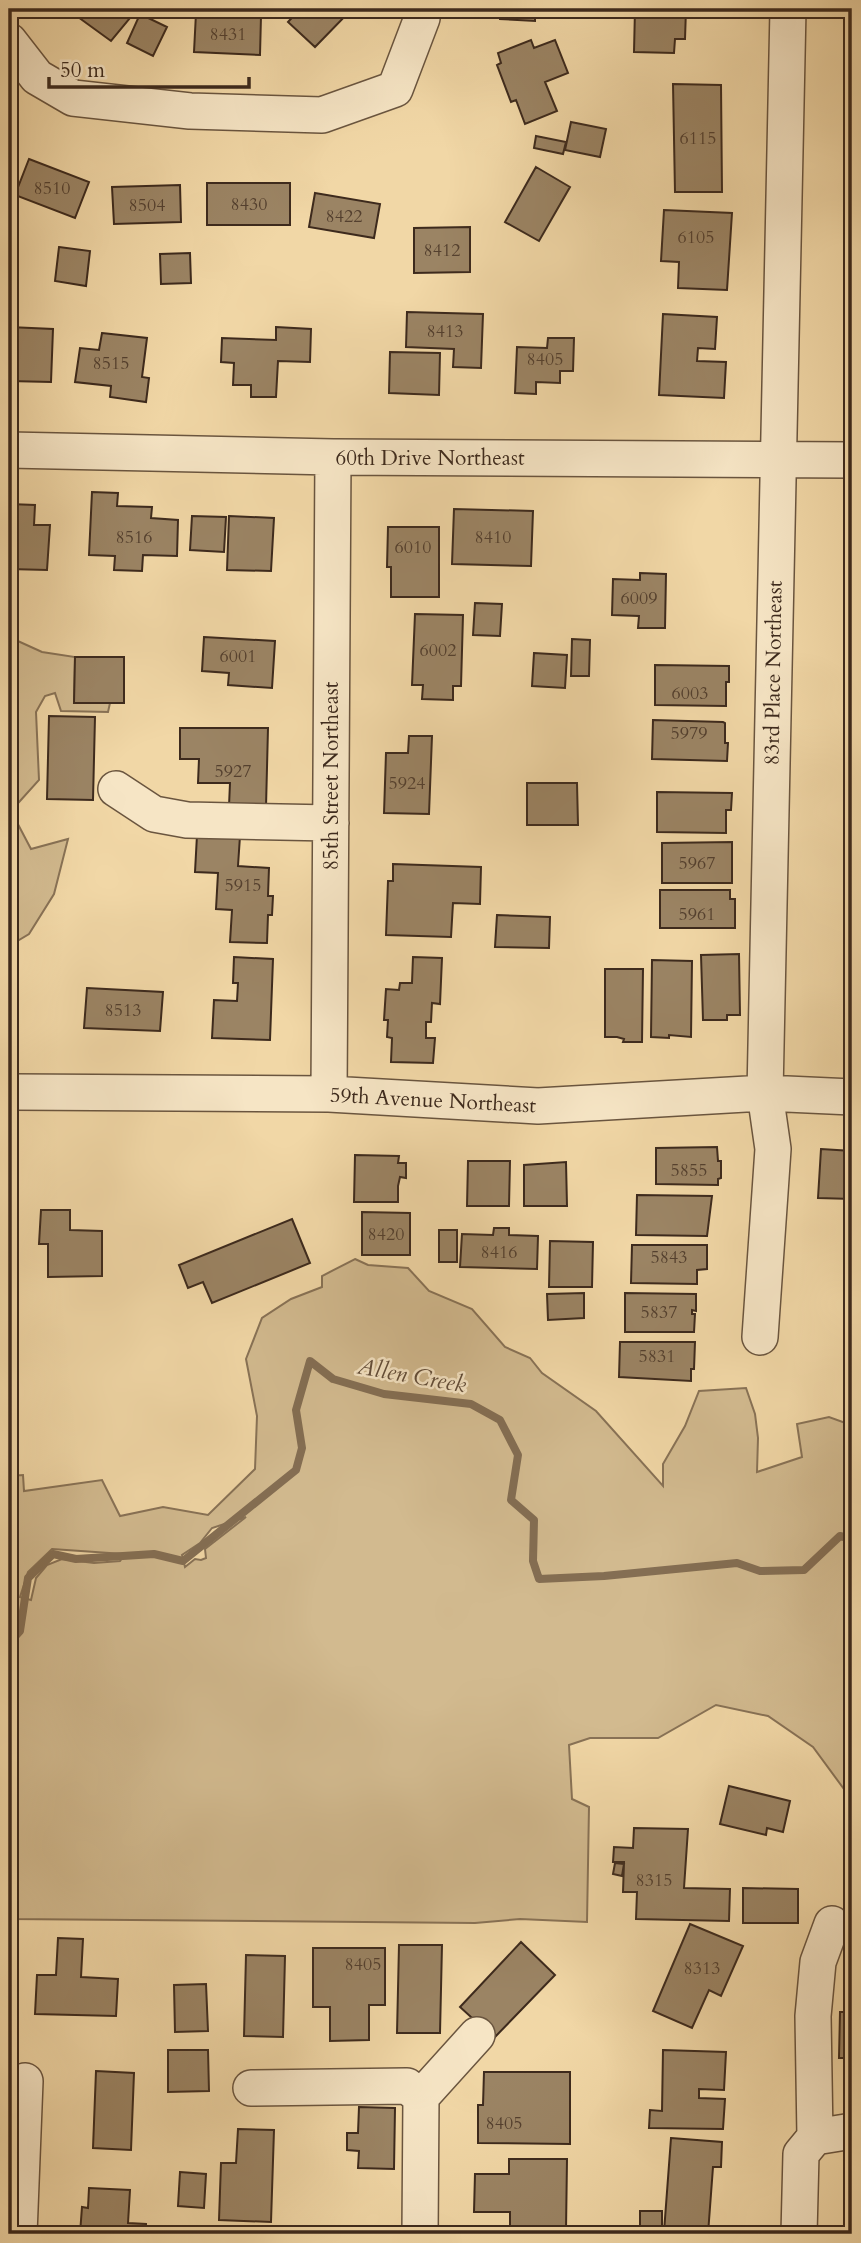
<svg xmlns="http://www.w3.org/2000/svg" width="861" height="2243" viewBox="0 0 861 2243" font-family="Cardo,serif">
	<rect width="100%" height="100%" fill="#f1d7a6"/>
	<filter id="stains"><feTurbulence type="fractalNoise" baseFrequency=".00286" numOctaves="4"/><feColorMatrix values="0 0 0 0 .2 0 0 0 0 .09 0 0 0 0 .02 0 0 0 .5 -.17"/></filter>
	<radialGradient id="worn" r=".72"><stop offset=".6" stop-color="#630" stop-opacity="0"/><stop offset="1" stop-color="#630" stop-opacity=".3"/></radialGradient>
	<path fill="#d2ba8f" stroke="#887256" stroke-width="2" fill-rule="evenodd" d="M9,637L42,652L75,657L74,703H110L108,712L61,711L55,693L45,696L36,712L39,780L11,811L31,849L68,839L54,894L29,934L9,946Z
		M355,1259L368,1265L408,1268L429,1291L472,1309L505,1347L530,1358L542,1373L596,1411L663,1486V1464L685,1426L699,1391L746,1388L755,1414L758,1438L757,1472L802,1457L797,1424L829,1417L851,1425L852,1800L813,1747L768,1716L716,1705L658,1738H590L569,1745L572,1799L589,1807L587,1922L520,1919L475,1923L9,1919V1476L23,1475L24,1491L102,1480L120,1516L163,1507L208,1515L255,1469L257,1416L246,1359L262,1318L291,1299L322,1287V1276ZM246,1517L205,1549L206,1558L201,1560L195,1559L185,1567L182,1555L200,1543L212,1528ZM52,1549L124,1554H125L120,1561L94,1563L62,1559L47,1565L36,1578L31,1600L20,1597L28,1572Z"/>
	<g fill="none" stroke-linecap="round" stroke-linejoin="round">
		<path stroke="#846e53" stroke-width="8" d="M9,1643L20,1631L28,1578L53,1554L76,1559L154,1554L183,1561L296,1470L302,1448L296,1410L310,1361L333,1379L384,1394L471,1404L500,1420L518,1455L511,1500L534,1520L533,1561L539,1579L604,1576L737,1563L760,1571L804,1570L840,1536L852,1539"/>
	</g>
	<path fill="#9b8464" stroke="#3d2a1d" stroke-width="2" d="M67,9H131L135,12L111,41Z
		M300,9H352L315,47L288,22Z
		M500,9H535V21L500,19Z
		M635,9H725V17H716V10L686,9L685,39H675L674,53L634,52Z
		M196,13L261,16L260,55L194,52Z
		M140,14L167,27L153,56L127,43Z
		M531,40L534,48L555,40L568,73L545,82L557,111L525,124L516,100L511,102L497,65L501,63L498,53Z
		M673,84L721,85L722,192H675Z
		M571,122L606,129L600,157L565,150Z
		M536,136L566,142L563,154L534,148Z
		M29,159L89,182L75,218L15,195Z
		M536,167L570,187L539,241L505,222Z
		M207,183H290V225H207Z
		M180,185L181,222L114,224L112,187Z
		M315,193L380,204L374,238L309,227Z
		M664,210L732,213L727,290L678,288L679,262L661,261Z
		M470,227V272L414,273V228Z
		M59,247L90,251L86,286L55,281Z
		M190,253L191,283L161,284L160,254Z
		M407,312L483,314L481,368L453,367L454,349L406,347Z
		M663,314L717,317L715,349L698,348L697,361L726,362L724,398L659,395Z
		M9,327L53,329L51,382L9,381Z
		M276,327L311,329L310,362L278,361L276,397H251V385H233L234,363L221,362L222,338L276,340Z
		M102,333L147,338L142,377L149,378L146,402L110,397L111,386L75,382L80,348L99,350Z
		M548,338H574L573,371H560V383L536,382V394L515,393L517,347L547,348Z
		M390,352L440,353L439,395L389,393Z
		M92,492L118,493L117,506L152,507L151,518L178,520L177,556L143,555L142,571L114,570L115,556L89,555Z
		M9,504L35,505L34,525H50L47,570L9,569Z
		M454,509L533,511L531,566L452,564Z
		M192,516L226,517L224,552L190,550Z
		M229,516L274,518L271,571L227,570Z
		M388,527H439V597H391V567H387Z
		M850,531H852V584H851Z
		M640,573L666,574L665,628H638L639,616L612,615L613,579L640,580Z
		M851,600H852V654H851Z
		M475,603L502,604L500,636L473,635Z
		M415,614L463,615L461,686H453V700L422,699L423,685H412Z
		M204,637L275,641L272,688L228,685L229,673L202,671Z
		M572,639L590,640L589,676H571Z
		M534,653L567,655L565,688L532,686Z
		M75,657H124V703H74Z
		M655,665L729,666V682H726V706L655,705Z
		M49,716L95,717L93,800L47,799Z
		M653,720L723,722L725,723V743H728L727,761L652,759Z
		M180,728H268L266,807L229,806L230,783H198L199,759H180Z
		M409,736H432L429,814L384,813L386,753H408Z
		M527,783H577L578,825H527Z
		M657,792L732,793L731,810H726V833L657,832Z
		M197,835L240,836L238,866L269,868L268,896H273L272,915H268L267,943L230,942L232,910L216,909L218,873L195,872Z
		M732,842V883H662V843Z
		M393,864L481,867L480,904L453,903L451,937L386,935L388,881H393Z
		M660,890H730V899H735V928H660Z
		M497,915L550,917L549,948L495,947Z
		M739,954L740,1015H727V1020H703L701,955Z
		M234,957L273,959L270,1040L212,1038L214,1000L237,1001L238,983H233Z
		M413,957L442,958L440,1004L432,1003L431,1022H426V1038H435L433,1063L391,1062L392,1038L387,1037L388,1020H384L386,989L399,990L400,983H412Z
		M652,960L692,961L691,1037L669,1035V1038L651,1037Z
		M605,969H643L642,1042H623L624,1039L617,1037H605Z
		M87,988L163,992L160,1031L84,1028Z
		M717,1147L718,1161H721V1178L718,1179V1185L656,1184V1148Z
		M821,1149L852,1151V1199L818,1198Z
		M355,1155L399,1156L398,1163H406V1178L400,1177L398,1186V1202H354Z
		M468,1161H510L509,1206H467Z
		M566,1162L567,1206H524V1165Z
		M637,1195L712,1196L707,1236L636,1235Z
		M41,1210H70V1230L102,1231V1276L48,1277V1244H39Z
		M362,1212L410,1213V1255H362Z
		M292,1219L310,1263L212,1303L203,1282L188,1288L179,1265Z
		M494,1228H509V1235L538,1236L537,1269L460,1267L462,1234L493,1235Z
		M439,1230H457V1262H439Z
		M550,1241L593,1242L592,1287H549Z
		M632,1245H707V1269L697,1270V1284L631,1283Z
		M584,1293V1318L548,1320L547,1294Z
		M625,1293L696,1294V1311L692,1310V1314H695L694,1332H625Z
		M620,1342H695L694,1369H691V1381L619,1377Z
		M729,1786L790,1801L783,1832L767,1828L766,1835L720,1824Z
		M634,1828L688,1829L684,1888L730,1889L729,1921L636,1919L637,1892H623L624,1862H613L614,1847L633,1848Z
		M615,1863L624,1864L622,1876L613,1874Z
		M743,1888L798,1889V1923H743Z
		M690,1924L743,1946L721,1996L709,1990L692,2028L653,2011Z
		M58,1938L83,1939L81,1977L118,1979L116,2016L35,2014L37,1975H56Z
		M521,1942L555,1975L494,2038L460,2007Z
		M399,1945H442L440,2033H397Z
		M313,1948H385V2005H369V2040L330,2041V2007H313Z
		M246,1955L285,1956L283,2037L244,2036Z
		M206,1984L208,2031L175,2032L174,1985Z
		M840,2012H852V2058H839Z
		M168,2050H208L209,2091L168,2092Z
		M663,2050L726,2052L724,2090L699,2089V2098L725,2099L723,2129L649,2128L650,2110L662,2111Z
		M96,2071L134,2073L131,2150L93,2148Z
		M484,2072H570V2144L478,2143V2105H483Z
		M359,2107L395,2108L394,2169L358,2168L359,2151L347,2150V2133H358Z
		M238,2129L274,2130L271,2222L219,2220L221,2163H236Z
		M671,2138L722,2142L721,2167H713L708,2234L664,2232Z
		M509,2159H567L566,2230H510V2212H474L475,2174H509Z
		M180,2172L206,2174L204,2208L178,2206Z
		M89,2188L130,2190L128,2223L146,2224V2234H80L82,2207L88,2208Z
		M640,2211H662V2231H640Z"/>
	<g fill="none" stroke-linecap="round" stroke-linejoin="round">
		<g stroke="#6a553f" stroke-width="38">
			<path id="minor" d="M9,41L37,77L73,98L190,111L322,115L395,89L422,18L423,9
				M9,450L333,457L852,460
				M116,789L154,814L187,820L331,823
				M14,1092L329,1094L538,1106L765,1093L852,1097
				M329,1094L333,457
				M760,1337L773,1149L765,1093L788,9
				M251,2088L407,2086L421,2097
				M815,2137L813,2016L818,1962L832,1924
				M19,2234L25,2081
				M420,2234L421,2097L477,2035
				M799,2234L801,2154L815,2137L852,2131"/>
		</g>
		<use href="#minor" stroke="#f6e5c5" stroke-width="35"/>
	</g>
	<g text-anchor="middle" stroke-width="5" stroke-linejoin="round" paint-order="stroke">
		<g font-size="18" fill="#54402f">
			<text x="228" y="40">8431</text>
			<text x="698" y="144">6115</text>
			<text x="52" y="194">8510</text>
			<text x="249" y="210">8430</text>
			<text x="147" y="211">8504</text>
			<text x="344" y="222">8422</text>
			<text x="696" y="243">6105</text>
			<text x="442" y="256">8412</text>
			<text x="445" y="337">8413</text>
			<text x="545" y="365">8405</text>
			<text x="111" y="369">8515</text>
			<text x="134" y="543">8516</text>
			<text x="493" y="543">8410</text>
			<text x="413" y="553">6010</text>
			<text x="639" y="604">6009</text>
			<text x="438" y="656">6002</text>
			<text x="238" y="662">6001</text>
			<text x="690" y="699">6003</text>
			<text x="689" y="739">5979</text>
			<text x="233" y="777">5927</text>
			<text x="407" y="789">5924</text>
			<text x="697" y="869">5967</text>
			<text x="243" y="891">5915</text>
			<text x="697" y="920">5961</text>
			<text x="123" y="1016">8513</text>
			<text x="689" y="1176">5855</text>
			<text x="386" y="1240">8420</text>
			<text x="499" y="1258">8416</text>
			<text x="669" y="1263">5843</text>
			<text x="659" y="1318">5837</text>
			<text x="657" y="1362">5831</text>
			<text x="654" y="1886">8315</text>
			<text x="363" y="1970">8405</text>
			<text x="702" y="1974">8313</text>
			<text x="504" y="2129">8405</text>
		</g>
		<g font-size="21" fill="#3d2a1d" stroke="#f6e5c5">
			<text x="430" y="465">60th Drive Northeast</text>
			<text transform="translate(773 673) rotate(-89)" y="7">83rd Place Northeast</text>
			<text transform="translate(331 776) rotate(-90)" y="7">85th Street Northeast</text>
			<text transform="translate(433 1100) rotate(3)" y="7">59th Avenue Northeast</text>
		</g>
		<g font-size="23" font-style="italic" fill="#614c38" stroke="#f6e5c5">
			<text transform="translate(412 1375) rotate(10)" y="8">Allen Creek</text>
		</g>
	</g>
	<rect width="861" height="2243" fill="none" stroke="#f1d7a6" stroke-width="35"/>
	<rect x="10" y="10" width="840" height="2222" fill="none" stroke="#3d2a1d" stroke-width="3.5"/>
	<rect x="18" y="18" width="826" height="2208" fill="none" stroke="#3d2a1d" stroke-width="2"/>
	<path d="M49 77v10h200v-10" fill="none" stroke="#3d2a1d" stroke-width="3.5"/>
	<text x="60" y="77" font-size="21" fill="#3d2a1d" stroke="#f6e5c5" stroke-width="5" paint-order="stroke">50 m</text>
	<rect width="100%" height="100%" filter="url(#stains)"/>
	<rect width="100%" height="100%" fill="url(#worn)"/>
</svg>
